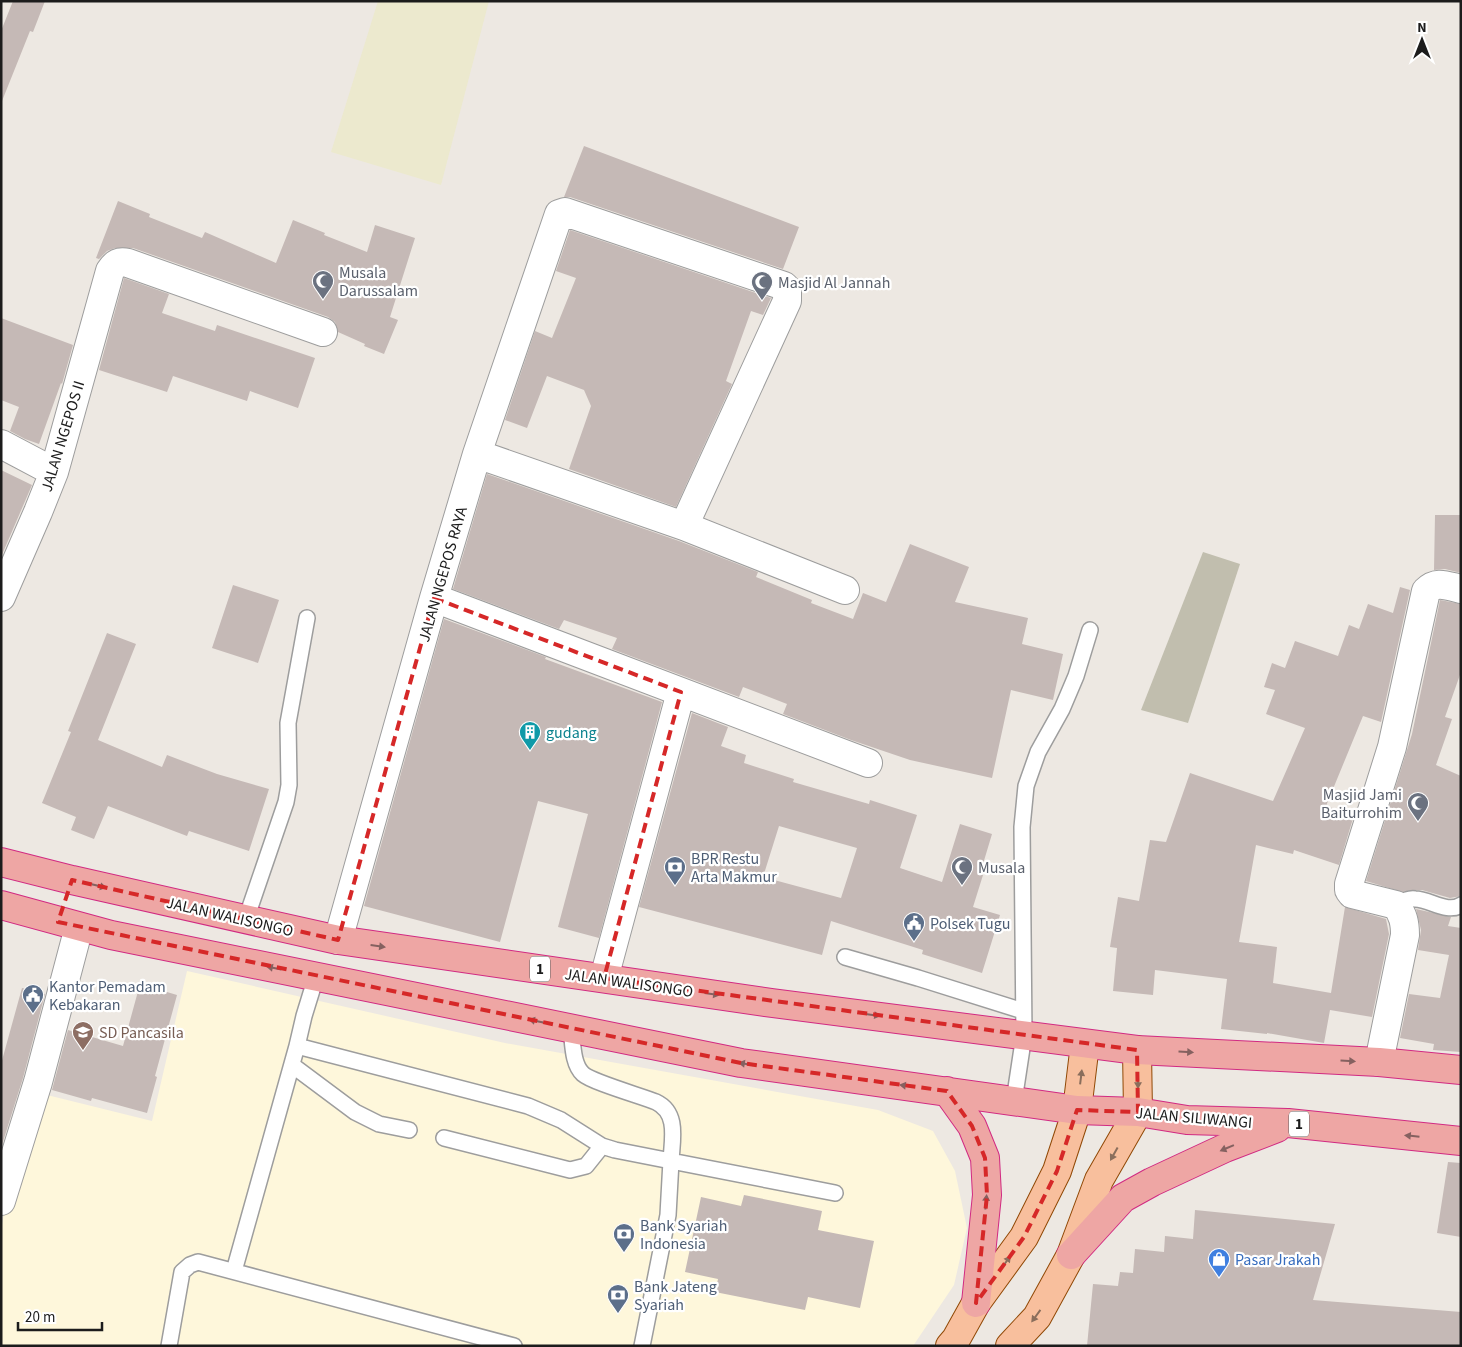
<svg xmlns="http://www.w3.org/2000/svg" width="1462" height="1347" viewBox="0 0 1462 1347" font-family="'Source Sans 3',sans-serif">
	<rect width="100%" height="100%" fill="#ede8e2"/>
	<path fill="#fef7db" d="M187,971L505,1043L878,1110L933,1131L955,1171L967,1228L954,1285L913,1346H1V1230L10,1180L43,1094L152,1121Z"/>
	<path fill="#c1beae" d="M1203,552L1240,564L1188,723L1141,710Z"/>
	<path fill="#ece9ce" d="M378,1H489L441,185L331,152Z"/>
	<path fill="#c5b9b6" fill-rule="evenodd" d="M13,1H45L33,32L30,31L2,101L1,31Z
		M584,146L799,227L783,269L570,197H564Z
		M118,201L150,214L149,217L202,238L205,232L276,263L293,220L325,233L324,235L367,252L375,225L415,238L390,317L398,320L384,354L364,346L365,344L338,332L335,322L328,317L133,248H115L107,251L99,259L96,258Z
		M570,230L771,298L763,315L751,311L726,381L732,384L676,507L569,469L591,406L584,390L547,376L527,428L505,420L535,331L552,338L576,278L556,271Z
		M124,278L169,294L162,313L215,331L217,325L315,358L298,408L250,391L247,401L173,376L167,392L99,370Z
		M1,318L73,345L62,384L61,383L39,444L25,439L10,431L19,407L1,400Z
		M1,470L32,485L1,557Z
		M487,474L679,541L758,572L756,577L812,600L811,603L853,619L863,593L886,602L910,544L969,567L955,602L1028,618L1022,644L1063,654L1053,700L1011,690L992,778L910,760L851,740L783,714L787,704L743,687L739,697L612,649L617,638L564,620L559,629L453,589Z
		M1435,515H1461V573L1445,569L1434,570Z
		M233,585L279,600L258,663L212,648Z
		M1400,587L1410,590L1381,722L1363,716L1326,806L1354,815L1339,865L1294,850L1293,854L1256,845L1239,942L1277,947L1273,983L1331,993L1345,907L1386,919L1389,934L1372,1017L1330,1010L1324,1043L1267,1033V1034L1221,1029L1227,979L1155,970L1153,995L1113,991L1117,948L1110,947L1118,897L1139,901L1150,840L1166,842L1190,773L1273,801L1305,728L1266,714L1275,690L1264,687L1272,663L1285,668L1295,641L1338,656L1349,625L1359,629L1368,604L1393,613Z
		M1440,600L1461,604V672L1445,717L1452,719L1436,765L1461,776V896L1450,898L1422,890H1412L1402,892L1366,881L1412,734Z
		M444,619L546,657L545,659L662,702L599,938L558,927L588,814L538,801L500,942L364,906Z
		M107,633L136,644L98,740L162,767L167,755L217,774L269,789L249,851L189,831L187,836L108,806L94,839L71,830L76,817L42,803L71,732L68,731Z
		M692,713L728,727L721,746L746,755L744,763L794,779L793,782L869,804L870,800L917,815L900,868L942,882L960,824L992,834L980,874L983,875L973,907L1000,915L982,973L922,954L923,950L831,921L822,955L639,907ZM779,826L857,848L841,898L763,877Z
		M1416,909L1451,917L1448,926L1461,928V1052L1433,1050L1434,1044L1400,1038L1409,994L1440,998L1449,955L1418,950L1421,930Z
		M140,984L177,995L155,1076L157,1077L147,1113L92,1098L91,1101L52,1090L68,1030L123,1046Z
		M22,988L45,994L23,1078L1,1148V1064Z
		M1448,1162L1461,1163V1237L1437,1233Z
		M744,1195L822,1211L818,1230L874,1241L860,1308L808,1297L805,1310L715,1292L718,1279L685,1272L701,1197L741,1206Z
		M1195,1210L1335,1224L1313,1300L1461,1312V1346H1087L1093,1284L1118,1286L1120,1272L1133,1273L1135,1249L1164,1252L1165,1236L1193,1239Z"/>
	<g fill="none" stroke-linecap="round" stroke-linejoin="round">
		<g stroke="#9d9d9d" stroke-width="18">
			<path id="service" d="M1396,905C1402,902 1408,898 1415,899C1430,899 1447,914 1461,905
				M246,919L286,802L289,785L288,723L307,618
				M845,957L918,978L1023,1011
				M571,1029C573,1042 572,1064 583,1074C592,1082 641,1096 656,1102C679,1113 672,1140 671,1161L835,1193
				M297,1046L304,1016L316,977
				M292,1065L355,1112L379,1124L409,1130
				M1014,1101L1024,1035L1022,827L1026,786L1038,752L1062,709L1076,676L1090,630
				M444,1138L570,1170L586,1166L602,1146
				M234,1271L297,1046L528,1106L561,1120L602,1146L615,1150L671,1161L668,1215L642,1346
				M169,1346L182,1272L190,1265L198,1262L514,1346"/>
		</g>
		<g stroke="#9d9d9d" stroke-width="30">
			<path id="minor" d="M1,444L54,472
				M477,454L684,526L845,590
				M1,597L38,512L54,472L110,271C115,263 119,261 128,263L323,332
				M434,598L868,763
				M338,940L434,598L477,454L559,214L565,212L784,286L787,289V301L684,526
				M604,978L681,692
				M1379,1062L1405,935C1405,922 1403,915 1396,905L1352,894L1349,890V884L1392,747L1426,591C1437,580 1447,586 1461,589
				M1,1201L38,1082L79,927"/>
		</g>
		<g stroke="#904805" stroke-width="30">
			<path id="primary" d="M950,1346L956,1339L976,1303L1024,1237L1057,1171L1077,1110L1085,1044
				M1010,1346L1037,1317L1071,1255L1099,1180L1138,1112L1137,1050"/>
		</g>
		<g stroke="#d12a82" stroke-width="30">
			<path id="trunk" d="M1,862L72,880L338,940L772,1003L1137,1050L1379,1062L1461,1070
				M1,905L111,935L741,1063L1077,1110L1138,1112L1187,1120L1288,1123L1461,1141
				M947,1091L972,1126L985,1158L987,1195L976,1303
				M1071,1255L1123,1198L1152,1182L1225,1148L1277,1128"/>
		</g>
		<use href="#service" stroke="#fff" stroke-width="15"/>
		<use href="#minor" stroke="#fff" stroke-width="28"/>
		<use href="#primary" stroke="#f8bf9d" stroke-width="28"/>
		<use href="#trunk" stroke="#eea6a4" stroke-width="28"/>
	</g>
	<defs><path id="oneway-solid" d="M-6-.8H1V-3.2L6.5 0L1 3.2V.8H-6Z" transform="scale(1.25)"/></defs>
	<g fill="#856160">
		<use href="#oneway-solid" transform="translate(99 886) rotate(13)"/>
		<use href="#oneway-solid" transform="translate(378 946) rotate(8)"/>
		<use href="#oneway-solid" transform="translate(274 968) rotate(-169)"/>
		<use href="#oneway-solid" transform="translate(712 994) rotate(8)"/>
		<use href="#oneway-solid" transform="translate(873 1015) rotate(7)"/>
		<use href="#oneway-solid" transform="translate(536 1021) rotate(-168)"/>
		<use href="#oneway-solid" transform="translate(1186 1052) rotate(3)"/>
		<use href="#oneway-solid" transform="translate(1348 1061) rotate(3)"/>
		<use href="#oneway-solid" transform="translate(746 1064) rotate(-171)"/>
		<use href="#oneway-solid" transform="translate(907 1086) rotate(-172)"/>
		<use href="#oneway-solid" transform="translate(1412 1136) rotate(-174)"/>
		<use href="#oneway-solid" transform="translate(1227 1148) rotate(157)"/>
		<use href="#oneway-solid" transform="translate(986 1202) rotate(-85)"/>
	</g>
	<g fill="#8a6e5c">
		<use href="#oneway-solid" transform="translate(1081 1077) rotate(-83)"/>
		<use href="#oneway-solid" transform="translate(1138 1081) rotate(90)"/>
		<use href="#oneway-solid" transform="translate(1114 1154) rotate(119)"/>
		<use href="#oneway-solid" transform="translate(1006 1262) rotate(-54)"/>
		<use href="#oneway-solid" transform="translate(1036 1316) rotate(126)"/>
	</g>
	<path fill="none" stroke="#d62828" stroke-width="4" stroke-dasharray="10 6" stroke-linejoin="round" d="M434,598L681,692L604,978L1137,1050L1138,1112L1077,1110L1057,1171L1024,1237L976,1303L987,1195L985,1158L972,1126L947,1091L741,1063L58,922L72,880L338,940Z"/>
	<defs>
		<g id="mosque-pin" transform="scale(1.125)"><path d="M0 17L-7.5 6A9.5 9.5 0 1 1 7.5 6Z" fill="#6b7280" stroke="#fff"/><path d="M3.5-4.9A6 6 0 1 0 3.5 4.9A5 5 0 1 1 3.5-4.9Z" fill="#fff"/></g>
		<g id="building-pin" transform="scale(1.125)"><path d="M0 17L-7.5 6A9.5 9.5 0 1 1 7.5 6Z" fill="#0f9aa8" stroke="#fff"/><path d="M-4-6H4V6H1V3H-1V6H-4ZM-2.5-4.3h1.7v1.8h-1.7ZM.8-4.3h1.7v1.8H.8ZM-2.5-1h1.7V.8h-1.7ZM.8-1h1.7V.8H.8Z" fill="#fff"/></g>
		<g id="bank-pin" transform="scale(1.125)"><path d="M0 17L-7.5 6A9.5 9.5 0 1 1 7.5 6Z" fill="#5c6f8a" stroke="#fff"/><path d="M-6-4H6V4H-6ZM0-2.3a2.3 2.3 0 1 0 0 4.6a2.3 2.3 0 1 0 0-4.6Z" fill="#fff"/></g>
		<g id="civic-pin" transform="scale(1.125)"><path d="M0 17L-7.5 6A9.5 9.5 0 1 1 7.5 6Z" fill="#5c6f8a" stroke="#fff"/><path d="M-.6-6.5H3V-4.5H.6V-3L4-1V1h2V6H-6V1h2V-1L-.6-3ZM-1.2 2.5V6h2.4V2.5Z" fill="#fff"/></g>
		<g id="school-pin" transform="scale(1.125)"><path d="M0 17L-7.5 6A9.5 9.5 0 1 1 7.5 6Z" fill="#8d6e63" stroke="#fff"/><path d="M0-5L7-2L0 1L-7-2ZM-4 1L0 2.5L4 1V4Q0 6-4 4Z" fill="#fff"/></g>
		<g id="shop-pin" transform="scale(1.125)"><path d="M0 17L-7.5 6A9.5 9.5 0 1 1 7.5 6Z" fill="#3f7fe0" stroke="#fff"/><path d="M-5-2.5h2.3a2.7 3.5 0 0 1 5.4 0H5L5.5 6h-11ZM-1.5-2.5h3a1.5 2.3 0 0 0-3 0Z" fill="#fff"/></g>
	</defs>
	<g fill-rule="evenodd">
		<use href="#mosque-pin" x="323" y="281"/>
		<use href="#mosque-pin" x="762" y="282"/>
		<use href="#building-pin" x="530" y="732"/>
		<use href="#mosque-pin" x="1418" y="803"/>
		<use href="#bank-pin" x="675" y="867"/>
		<use href="#mosque-pin" x="962" y="867"/>
		<use href="#civic-pin" x="914" y="923"/>
		<use href="#civic-pin" x="33" y="995"/>
		<use href="#school-pin" x="83" y="1032"/>
		<use href="#bank-pin" x="624" y="1234"/>
		<use href="#shop-pin" x="1219" y="1259"/>
		<use href="#bank-pin" x="618" y="1295"/>
	</g>
	<g text-anchor="middle" stroke-width="4.5" stroke-linejoin="round" paint-order="stroke">
		<g fill="#fff" stroke="#606060" stroke-width="1">
			<rect x="530" y="956.5" width="20" height="25" rx="4"/>
			<rect x="1289" y="1111.5" width="20" height="25" rx="4"/>
		</g>
		<g font-size="15" font-weight="bold" fill="#1c1c1c">
			<text x="540" y="974">1</text>
			<text x="1299" y="1129">1</text>
		</g>
		<g font-size="16" fill="#5b616d" stroke="#fff" text-anchor="start">
			<text x="339" y="278">Musala<tspan x="339" dy="18">Darussalam</tspan></text>
			<text x="778" y="288">Masjid Al Jannah</text>
			<text x="1402" y="800" text-anchor="end">Masjid Jami<tspan x="1402" dy="18">Baiturrohim</tspan></text>
			<text x="978" y="873">Musala</text>
		</g>
		<g font-size="16" fill="#1c1c1c" stroke="#fff">
			<text transform="translate(62 436) rotate(-73)" y="6">JALAN NGEPOS II</text>
			<text transform="translate(442 574) rotate(-74)" y="6">JALAN NGEPOS RAYA</text>
			<text transform="translate(230 916) rotate(13)" y="6">JALAN WALISONGO</text>
			<text transform="translate(629 982) rotate(8)" y="6">JALAN WALISONGO</text>
			<text transform="translate(1194 1117) rotate(5)" y="6">JALAN SILIWANGI</text>
		</g>
		<g font-size="16" fill="#0d838f" stroke="#fff" text-anchor="start">
			<text x="546" y="738">gudang</text>
		</g>
		<g font-size="16" fill="#4e5e75" stroke="#fff" text-anchor="start">
			<text x="691" y="864">BPR Restu<tspan x="691" dy="18">Arta Makmur</tspan></text>
			<text x="930" y="929">Polsek Tugu</text>
			<text x="49" y="992">Kantor Pemadam<tspan x="49" dy="18">Kebakaran</tspan></text>
			<text x="640" y="1231">Bank Syariah<tspan x="640" dy="18">Indonesia</tspan></text>
			<text x="634" y="1292">Bank Jateng<tspan x="634" dy="18">Syariah</tspan></text>
		</g>
		<g font-size="16" fill="#785e54" stroke="#fff" text-anchor="start">
			<text x="99" y="1038">SD Pancasila</text>
		</g>
		<g font-size="16" fill="#366cbe" stroke="#fff" text-anchor="start">
			<text x="1235" y="1265">Pasar Jrakah</text>
		</g>
	</g>
	<rect width="1462" height="1347" fill="none" stroke="#1c1c1c" stroke-width="5"/>
	<g transform="translate(1422 40)" stroke="#ffffff" stroke-width="4" paint-order="stroke">
	<path d="M0-4L9 19L0 12L-9 19Z" fill="#1c1c1c"/>
	<text y="-8" font-size="14" font-weight="bold" text-anchor="middle" fill="#1c1c1c">N</text>
	</g>
	<path d="M18 1322v8h84v-8" fill="none" stroke="#1c1c1c" stroke-width="2.5"/>
	<text x="25" y="1322" font-size="15" fill="#1c1c1c" stroke="#ffffff" stroke-width="4" paint-order="stroke">20 m</text>
</svg>
